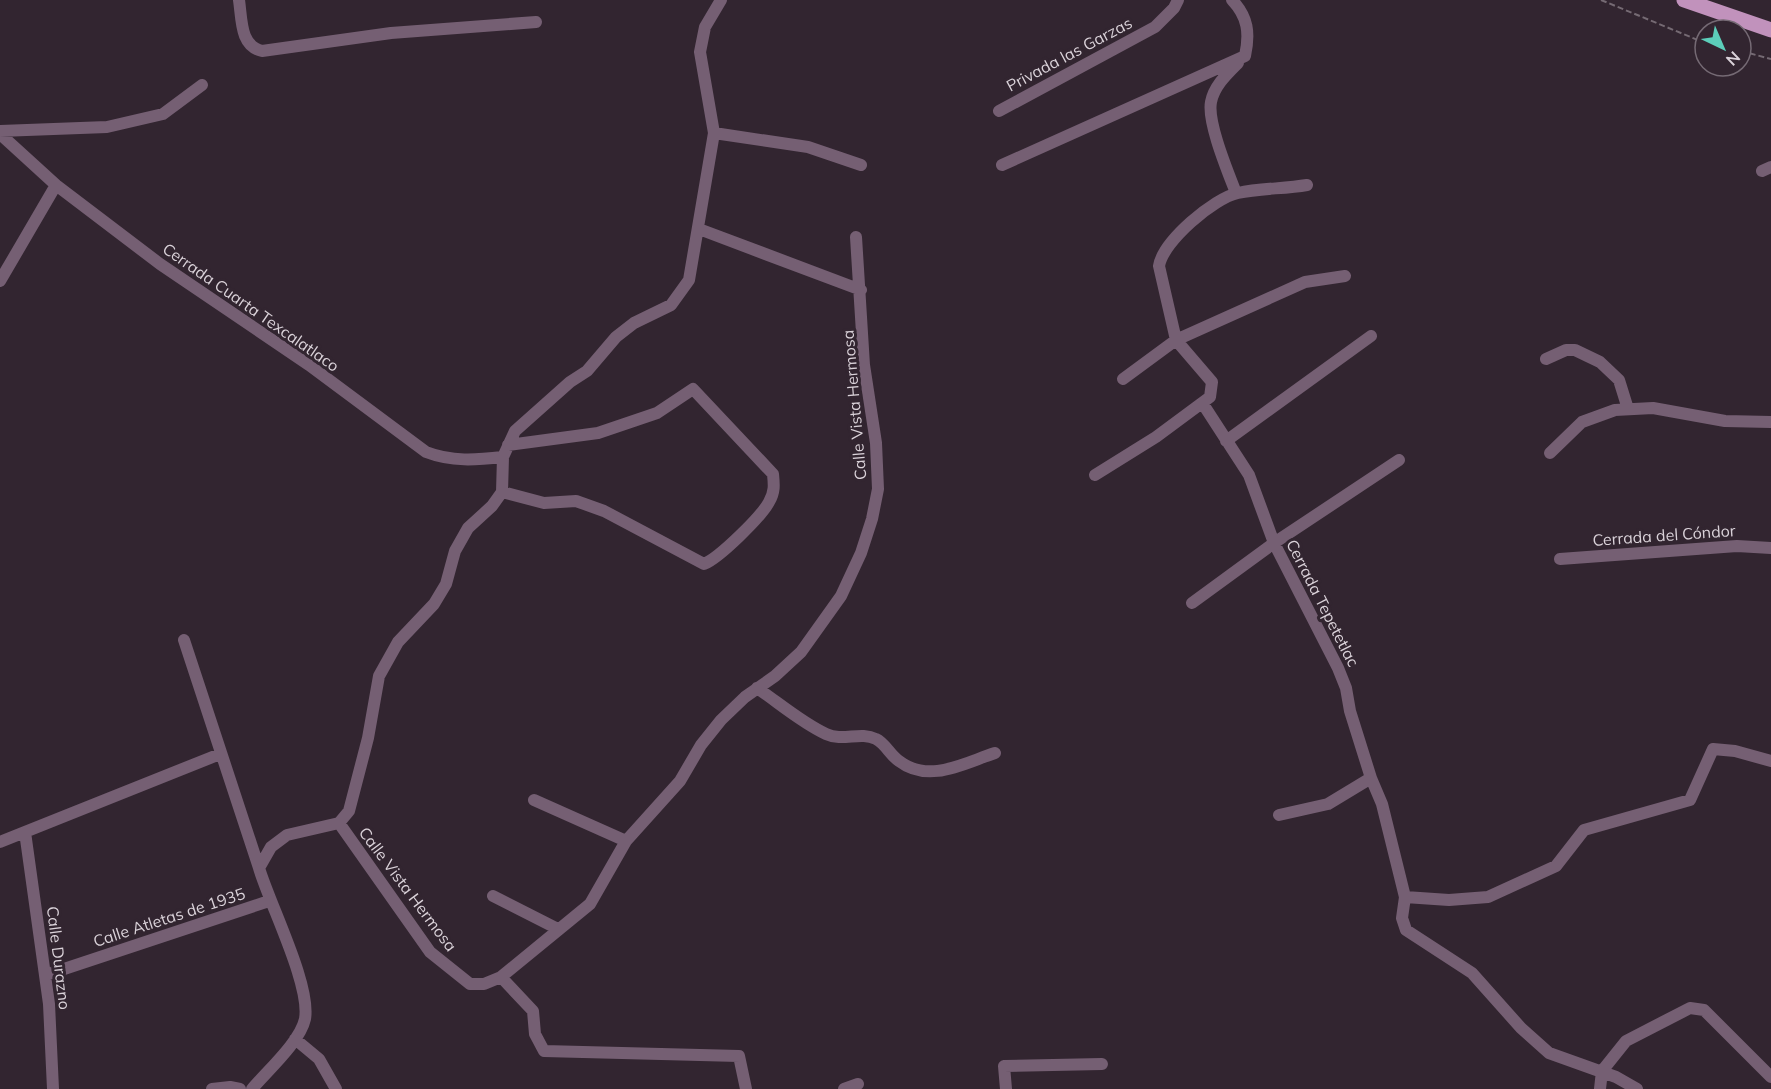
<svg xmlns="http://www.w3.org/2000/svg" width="1771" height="1089" viewBox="0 0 1771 1089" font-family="Mulish,sans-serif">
	<rect width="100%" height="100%" fill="#322530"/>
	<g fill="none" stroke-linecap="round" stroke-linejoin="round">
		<path stroke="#756a73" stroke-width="2" stroke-dasharray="6 3" stroke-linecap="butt" d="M1601,0L1705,43
			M1741,51L1771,59"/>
		<path stroke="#755f73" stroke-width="12" d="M239,0C242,20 240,46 262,51L391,33L536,22
			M999,111L1155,27L1174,8L1178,0
			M0,131L107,127L163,114L202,85
			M714,133L808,147L861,165
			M0,134L56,185L160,264L309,365L426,452C452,462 476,460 503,457
			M1002,165L1245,56C1250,33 1248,17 1232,0
			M1762,171L1771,167
			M1236,193C1228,172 1207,122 1211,102C1214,86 1227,74 1238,63
			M699,229L861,290
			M0,281L56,185
			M1546,359L1566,350H1575L1600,362L1619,380L1628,409
			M1123,379L1176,340L1305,282L1345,276
			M1203,404L1249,475L1274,543L1338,668L1346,688L1350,711L1371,778L1382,804L1405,897
			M1226,441L1371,336
			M1550,453L1582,422L1615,410L1653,408L1725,421L1771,422
			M1095,475L1156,437L1210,397L1212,382L1176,340L1159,266C1163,241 1214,198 1238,193C1260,188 1284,189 1307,185
			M502,492L544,503L576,501L604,511L704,564C719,558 761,517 769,502C775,492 774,484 773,474L693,389L657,413L598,433L508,445
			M1560,559L1737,546L1771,548
			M1192,603L1274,543L1399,460
			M184,640L259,868
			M757,688C779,703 802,723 826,734C843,742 860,731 876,739C885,743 890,755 899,761C929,784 964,763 995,753
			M534,800L626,841
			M1279,815L1328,804L1371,778
			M339,823L430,952L470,984H484L501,977L590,904L626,841L680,781L701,745L721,720L745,697L775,676L801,652L841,596L861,553L872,519L878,489L876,443L864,365L856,237
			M25,832L49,1004L53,1089
			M0,842L220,754
			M493,896L558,929
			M1405,897L1449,900L1488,897L1556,866L1584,830L1690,800L1713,749L1735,751L1771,761
			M1405,897L1402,918L1406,930L1472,973L1521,1028L1549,1053L1616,1077L1637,1089
			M46,975L269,901
			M501,977L533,1011L535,1034L544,1051L739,1056L746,1089
			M295,1039L319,1059L336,1089
			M1602,1071L1626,1041L1690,1008L1704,1010L1771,1077
			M212,1089L230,1087L240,1089
			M252,1089C267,1071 300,1042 305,1019C311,985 270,905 259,868L271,847L287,835L339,823L349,811L368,738L379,676L398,642L434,604L446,584L455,551L468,528L492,506L502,492L503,457L515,431L570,382L587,371L616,337L634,323L671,305L689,280L714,133L700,52L705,27L721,0
			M844,1089L858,1084
			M1006,1089L1004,1066L1102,1064
			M1600,1089L1602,1071"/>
		<path stroke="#c192bc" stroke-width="15" d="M1684,0L1771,30"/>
	</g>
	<g text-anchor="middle" stroke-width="6" stroke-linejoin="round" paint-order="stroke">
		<g font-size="16" fill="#dad2d9" stroke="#322530">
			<text transform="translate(1069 54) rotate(-28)" y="6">Privada las Garzas</text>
			<text transform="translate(251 307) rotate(35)" y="6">Cerrada Cuarta Texcalatlaco</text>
			<text transform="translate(854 405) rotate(-95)" y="6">Calle Vista Hermosa</text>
			<text transform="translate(1664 535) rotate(-4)" y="6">Cerrada del Cóndor</text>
			<text transform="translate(1323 603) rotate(63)" y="6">Cerrada Tepetetlac</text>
			<text transform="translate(408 889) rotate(53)" y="6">Calle Vista Hermosa</text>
			<text transform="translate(169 917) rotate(-18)" y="6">Calle Atletas de 1935</text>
			<text transform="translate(59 958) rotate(83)" y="6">Calle Durazno</text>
		</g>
	</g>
	<g transform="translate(1723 48) rotate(136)"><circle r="28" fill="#322530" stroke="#756a74" stroke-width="1.5"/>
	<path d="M0-4.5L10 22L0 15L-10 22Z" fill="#5cceba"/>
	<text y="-9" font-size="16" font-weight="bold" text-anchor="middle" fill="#dad2d9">N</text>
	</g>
</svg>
